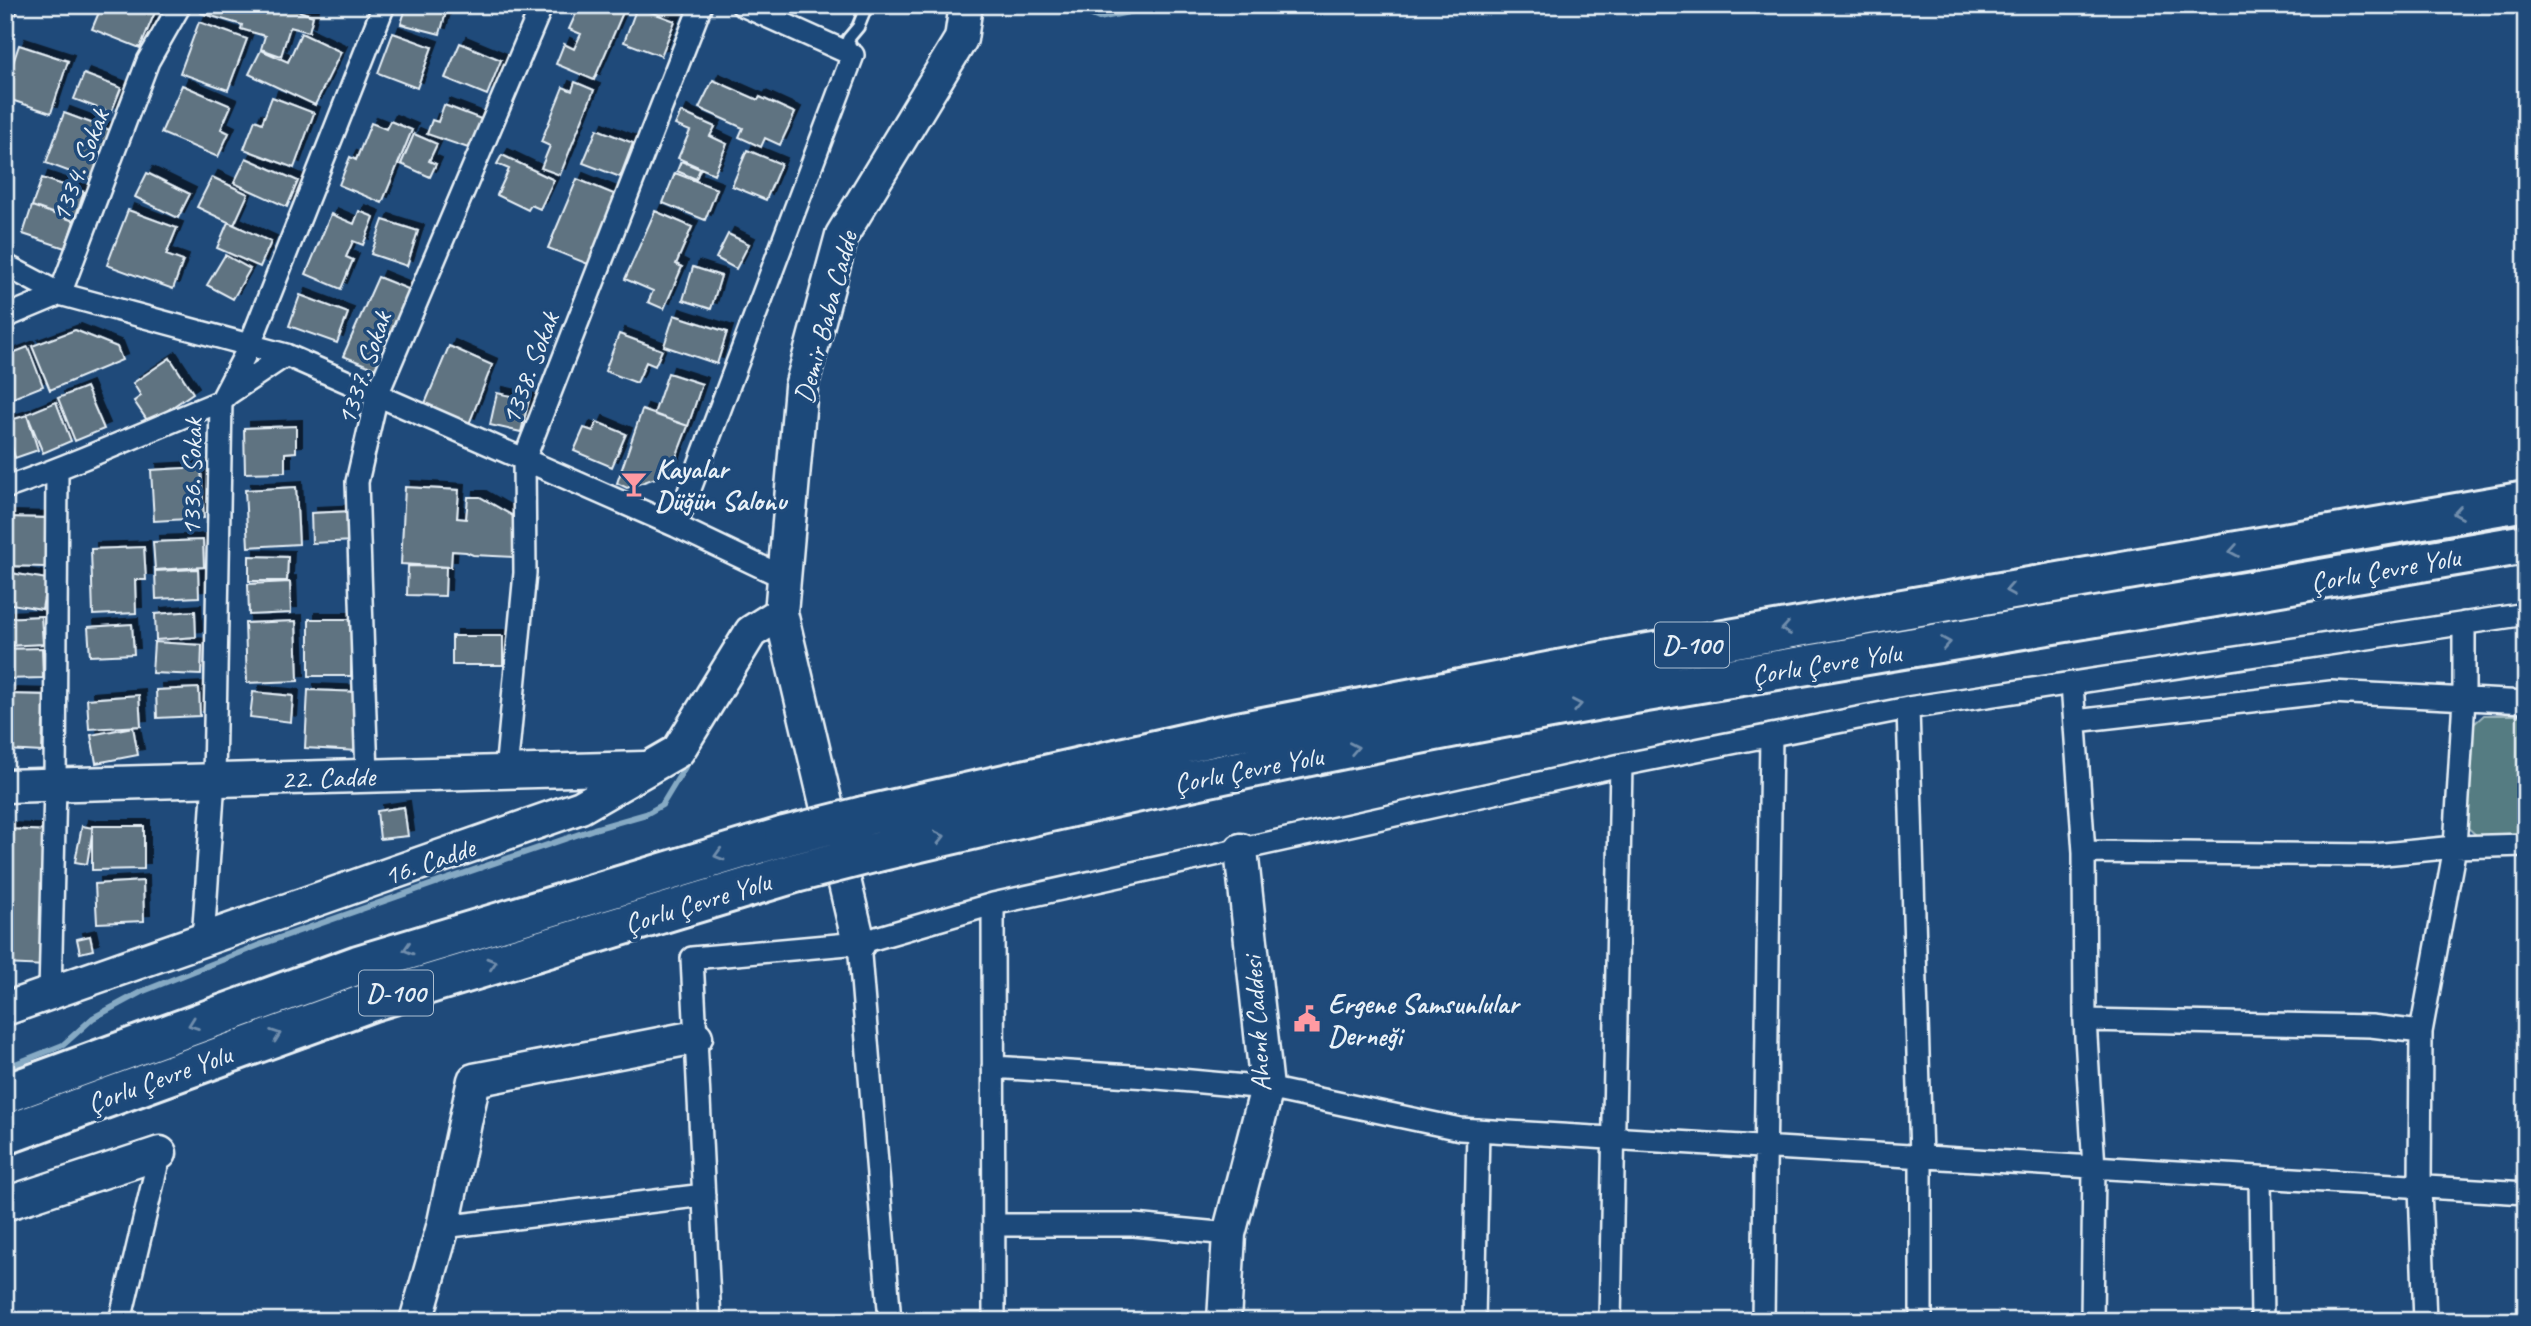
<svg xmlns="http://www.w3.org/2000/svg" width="2531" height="1326" viewBox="0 0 2531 1326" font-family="Caveat,sans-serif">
	<defs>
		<filter id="shadow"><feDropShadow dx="6" dy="-6" stdDeviation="0" flood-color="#0009"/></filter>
	</defs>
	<rect width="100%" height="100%" fill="#1f4a7a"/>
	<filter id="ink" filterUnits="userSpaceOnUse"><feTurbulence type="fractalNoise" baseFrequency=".0143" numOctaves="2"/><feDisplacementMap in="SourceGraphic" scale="14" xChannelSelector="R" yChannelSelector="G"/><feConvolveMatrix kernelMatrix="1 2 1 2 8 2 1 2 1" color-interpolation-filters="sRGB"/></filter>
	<g filter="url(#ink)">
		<path fill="#547b82" stroke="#9eb6bd" stroke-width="2" d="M2484,715H2526V840L2483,841L2467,827L2474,724Z"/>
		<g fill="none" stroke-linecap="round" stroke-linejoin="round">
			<path stroke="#86aac4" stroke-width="6" d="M1067,5L1099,18L1164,5
				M5,1068L63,1045L93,1018L141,992L262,944L430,885L594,829L646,814L662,805L685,767"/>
		</g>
		<path fill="#5f7381" stroke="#e8f1f8" stroke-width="2" filter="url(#shadow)" d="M102,5H158L140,48L92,29Z
			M204,5H294L293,9L313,16L309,32L290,27L281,56L261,49L265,36L241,29L242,25L201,13Z
			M407,5H448L440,34L401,24Z
			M580,5L596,10L598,5H611L624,10L594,80L556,64L564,44L574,49L581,34L569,29Z
			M637,7L675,21L661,56L624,42Z
			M199,22L247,39L228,90L180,73Z
			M301,33L341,52L315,105L249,74L261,50L288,62Z
			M393,33L432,47L417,88L378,73Z
			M460,43L501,60L487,95L445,78Z
			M19,45L68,61L51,113L5,98V87Z
			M84,74L121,88L111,113L74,99Z
			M713,80L758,100L760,97L795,113L780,145L765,138L761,147L739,137L743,128L699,108Z
			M575,82L594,90L560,175L541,168L550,146L541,142L563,87L572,91Z
			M182,85L231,106L221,129L229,133L218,157L161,133Z
			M272,97L314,113L294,168L244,149L255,120L262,123Z
			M444,105L481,119L471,149L427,134L432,120L438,122Z
			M681,112L715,127L710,136L727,144L714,174L678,158L690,131L675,125Z
			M64,113L110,130L92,180L46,163Z
			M390,121L412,130L382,203L339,185L350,157L356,160L371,123L386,129Z
			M597,129L633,143L620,177L583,163Z
			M414,134L437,144L429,161L436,164L430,177L401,164Z
			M747,150L781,164L766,200L732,186Z
			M502,155L554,180L540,209L531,205L528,210L497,195L509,169L497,164Z
			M246,158L298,181L287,207L234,183Z
			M681,161L700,169L696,179L677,171Z
			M147,173L190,194L178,218L135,197Z
			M675,173L717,189L705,220L663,203Z
			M212,177L248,194L234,225L197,207Z
			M42,178L84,192L74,221L32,206Z
			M577,179L621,197L593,266L548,248Z
			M32,206L74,221L65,248L23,234Z
			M128,210L177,228L166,255L183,261L173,289L107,265Z
			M359,211L374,217L363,245L353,241L346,257L353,260L341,289L306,274L331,214L354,224Z
			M655,211L692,227L676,264L682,267L664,309L648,302L653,291L625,279Z
			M383,220L418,231L407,266L371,254Z
			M228,222L271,242L260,267L217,248Z
			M728,234L749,244L736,269L716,258Z
			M225,255L250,269L233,299L207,285Z
			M693,267L721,276L711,309L683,300Z
			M378,277L413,291L381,371L343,356Z
			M300,295L348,313L337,343L289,326Z
			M674,315L727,332L717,364L664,346Z
			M75,330L117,347L122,360L50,390L32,346Z
			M619,334L662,350L655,366L646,362L637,383L605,371Z
			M449,346L492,365L469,424L424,406Z
			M28,347L43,386L8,400L5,392V356Z
			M170,358L193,393L149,423L134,401L141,396L133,383Z
			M668,373L702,384L688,426L654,414Z
			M86,387L104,429L75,441L58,398Z
			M497,393L529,400L521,432L490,425Z
			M56,402L71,441L43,453L27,414Z
			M642,410L688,426L670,473L627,488L617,483Z
			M27,415L38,450L15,458L5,422Z
			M597,422L626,434L612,467L574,451L584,428L593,431Z
			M296,426V452L285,453V472L245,473L244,428Z
			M201,467L204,518L154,521L151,470Z
			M296,487L299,544L248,547L245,490Z
			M405,487L459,490L457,518L466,519L468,497H480L520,520L518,549L514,557L473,555L466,552L452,551L451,567L401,564Z
			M353,511L355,541L312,543L311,513Z
			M5,517L48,518L45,567L5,566Z
			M203,540L204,567L155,570L153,542Z
			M144,547L146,580H135L136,613L93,615L91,549Z
			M249,556L288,557L287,581H249Z
			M408,566L446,567L445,596L407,595Z
			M198,569L199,597L156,599L155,571Z
			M5,572L47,579L42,609L5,603Z
			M290,582L291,613L249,615L248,584Z
			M195,611L196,637L156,640L155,614Z
			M41,616L43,644L5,646V618Z
			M309,619H351V676H309Z
			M296,621L298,681L247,683L245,623Z
			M132,624L134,654L90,656L88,627Z
			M452,636H503V665H452Z
			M154,642L202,645L201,675L152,673Z
			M42,648L43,678L5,679V649Z
			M199,688L200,716L157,718L156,690Z
			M308,690L361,692L358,751L305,748Z
			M253,692L293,696L291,722L250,717Z
			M5,694L48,695L46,722H43L42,752L5,750Z
			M139,695L141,726L89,729L87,699Z
			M133,727L138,755L96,763L91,735Z
			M404,807L408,836L380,839L377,811Z
			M82,826L93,828L87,864L75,862Z
			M92,826H144V869L92,870Z
			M5,829L51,831L46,966L5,964Z
			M143,881L144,921L97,923L95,884Z
			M90,936L93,950L80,953L77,939Z"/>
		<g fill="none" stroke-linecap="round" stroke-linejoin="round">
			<g stroke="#e8f1f8" stroke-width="16">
				<path id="lane" d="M853,55L848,39L858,27L867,5"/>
			</g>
			<g stroke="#e8f1f8" stroke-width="26">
				<path id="street" d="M5,9L7,5
					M5,265L60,294L286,355L676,526L783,577
					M5,317L60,294L148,61L180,5
					M5,488C79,463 149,430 221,401L228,394L286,355
					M676,526L853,55L742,5
					M2072,684L2084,852L2085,1020L2094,1168L2092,1321
					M1908,708L1921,1157V1321
					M2075,721L2331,692L2526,702
					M506,772L525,573L524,460L701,5
					M367,775L357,482L377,395L542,5
					M2084,852L2374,855L2455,847L2526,845
					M993,904L994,1321
					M203,940L214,780L221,401L249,347L384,5
					M859,943L890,1321
					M50,994L55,784L57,470
					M2085,1020L2371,1026L2421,1032
					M993,1067L1147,1077L1267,1088L1460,1129L2526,1193
					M2260,1178L2262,1321
					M994,1225H1134L1229,1234
					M443,1227L704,1195
					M120,1321L160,1153
					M710,1321L692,958L859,943L993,904L1621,765L1908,708L2526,614
					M1474,1321L1478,1130
					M1610,1321L1621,765
					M1763,1321L1771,735
					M2425,1321L2420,1188L2421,1032L2455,847L2464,699V623"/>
			</g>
			<g stroke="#e8f1f8" stroke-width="37">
				<path id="secondary" d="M5,786L644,768
					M859,943L781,613L801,387L842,235L961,39L966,5
					M5,1009L581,807L678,751L751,632L781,613
					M5,1204L160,1153
					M416,1321L443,1227L474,1080L696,1037
					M1224,1321L1229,1234L1267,1088L1241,850"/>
			</g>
			<g stroke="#e8f1f8" stroke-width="44">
				<path id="highway" d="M864,816L1222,735L1620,658L2526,501
					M873,853C1125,793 1379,739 1634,694C1931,643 2229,596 2526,544
					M5,1094L358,965L785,836
					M5,1135L370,1002L795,873"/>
			</g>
			<use href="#lane" stroke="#1f4a7a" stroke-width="10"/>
			<use href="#street" stroke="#1f4a7a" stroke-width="21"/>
			<use href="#secondary" stroke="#1f4a7a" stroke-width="32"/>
			<use href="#highway" stroke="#1f4a7a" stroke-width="38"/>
			<g stroke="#e8f1f8" stroke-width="44" stroke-linecap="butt">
				<path id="highway-bridge" d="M785,836L864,816
					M795,873L873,853"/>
			</g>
			<use href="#highway-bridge" stroke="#1f4a7a" stroke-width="38"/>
		</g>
		<defs><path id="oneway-chevron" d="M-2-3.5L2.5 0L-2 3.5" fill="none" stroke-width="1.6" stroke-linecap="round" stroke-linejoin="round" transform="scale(1.75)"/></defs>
		<g stroke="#6f8dac">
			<use href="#oneway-chevron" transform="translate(2458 513) rotate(170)"/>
			<use href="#oneway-chevron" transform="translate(2234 551) rotate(170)"/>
			<use href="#oneway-chevron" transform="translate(2010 590) rotate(170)"/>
			<use href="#oneway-chevron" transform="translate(1786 629) rotate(170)"/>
			<use href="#oneway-chevron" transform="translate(1946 643) rotate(-9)"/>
			<use href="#oneway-chevron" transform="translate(1577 705) rotate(-11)"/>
			<use href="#oneway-chevron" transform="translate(1354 748) rotate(-11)"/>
			<use href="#oneway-chevron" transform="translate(940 837) rotate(-13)"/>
			<use href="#oneway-chevron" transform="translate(719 855) rotate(164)"/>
			<use href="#oneway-chevron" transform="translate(408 949) rotate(163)"/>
			<use href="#oneway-chevron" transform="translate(492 963) rotate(-17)"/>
			<use href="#oneway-chevron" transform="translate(193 1024) rotate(160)"/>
			<use href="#oneway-chevron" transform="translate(276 1035) rotate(-20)"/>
		</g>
	</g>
	<defs>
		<g id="bar-bare" transform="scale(2.1)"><path d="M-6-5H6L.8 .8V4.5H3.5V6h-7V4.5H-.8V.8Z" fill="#ff9aa2" stroke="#1f4a7a" stroke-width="2.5" paint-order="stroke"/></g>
		<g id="civic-bare" transform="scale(2.1)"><path d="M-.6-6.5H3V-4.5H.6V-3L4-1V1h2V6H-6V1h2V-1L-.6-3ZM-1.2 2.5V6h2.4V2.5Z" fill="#ff9aa2" stroke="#1f4a7a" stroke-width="2.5" paint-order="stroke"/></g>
	</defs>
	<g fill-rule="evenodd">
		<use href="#bar-bare" x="634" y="484"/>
		<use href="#civic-bare" x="1307" y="1019"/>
	</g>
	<g text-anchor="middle" stroke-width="7" stroke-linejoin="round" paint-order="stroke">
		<g fill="#1f4a7a" stroke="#acbfd2" stroke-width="2">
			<rect x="1655" y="622.5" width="74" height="45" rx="5"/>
			<rect x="359" y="970.5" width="74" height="45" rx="5"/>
		</g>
		<g font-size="26" font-weight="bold" fill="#e8f1f8">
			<text x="1692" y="654">D-100</text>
			<text x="396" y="1002">D-100</text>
		</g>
		<g font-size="28" fill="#e8f1f8" stroke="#1f4a7a">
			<text transform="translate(79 165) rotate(-69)" y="10">1334. Sokak</text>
			<text transform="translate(825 317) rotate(-75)" y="10">Demir Baba Cadde</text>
			<text transform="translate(363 368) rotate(-71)" y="10">1337. Sokak</text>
			<text transform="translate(529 368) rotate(-69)" y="10">1338. Sokak</text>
			<text transform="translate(191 477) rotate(-89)" y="10">1336. Sokak</text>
			<text transform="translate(2385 569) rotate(-10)" y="10">Çorlu Çevre Yolu</text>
			<text transform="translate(1826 663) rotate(-9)" y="10">Çorlu Çevre Yolu</text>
			<text transform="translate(1248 769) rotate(-11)" y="10">Çorlu Çevre Yolu</text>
			<text transform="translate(328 777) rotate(-2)" y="10">22. Cadde</text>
			<text transform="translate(429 861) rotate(-19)" y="10">16. Cadde</text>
			<text transform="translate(697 902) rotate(-17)" y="10">Çorlu Çevre Yolu</text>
			<text transform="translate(1256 1024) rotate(-94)" y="10">Ahenk Caddesi</text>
			<text transform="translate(159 1078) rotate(-20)" y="10">Çorlu Çevre Yolu</text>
		</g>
		<g font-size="28" font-weight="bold" fill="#e8f1f8" stroke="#1f4a7a" text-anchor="start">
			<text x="655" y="478">Kayalar<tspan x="655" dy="32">Düğün Salonu</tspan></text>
			<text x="1328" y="1013">Ergene Samsunlular<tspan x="1328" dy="32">Derneği</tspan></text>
		</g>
	</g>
	<rect width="2531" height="1326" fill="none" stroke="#1f4a7a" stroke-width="28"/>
	<rect x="14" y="14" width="2503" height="1298" fill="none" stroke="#e8f1f8" stroke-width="2.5" filter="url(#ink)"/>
</svg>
